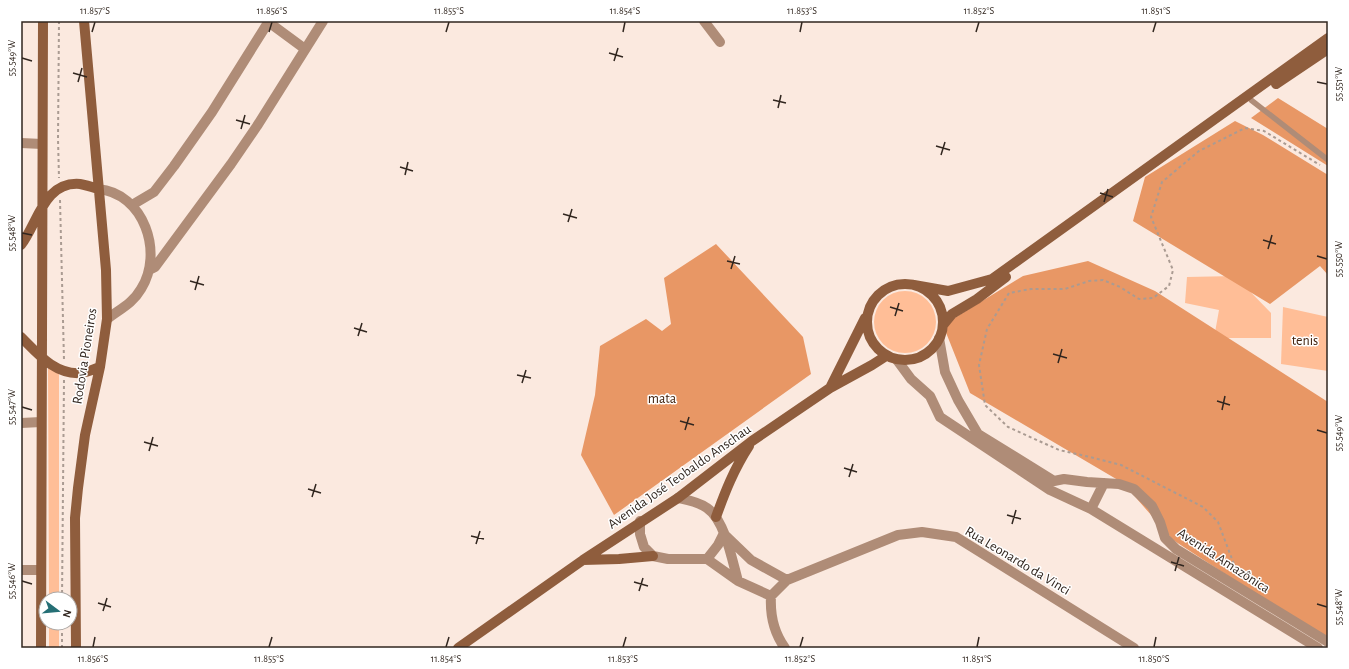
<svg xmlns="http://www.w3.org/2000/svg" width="1349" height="669" viewBox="0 0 1349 669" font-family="'Alegreya Sans',sans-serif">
	<rect width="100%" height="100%" fill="#fbe9df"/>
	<path fill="#ffbe97" d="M1235,276L1271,313V338H1214L1219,310L1185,303L1187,277Z
		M874 322a31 31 0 1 1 62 0a31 31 0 1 1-62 0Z
		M1283,307L1328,317V371L1281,364Z
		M48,368L59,372V599H49Z
		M49,623H59V648H49Z"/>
	<path fill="#e89765" d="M1278,98L1328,129V166L1251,118Z
		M1235,121L1263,135L1328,175V275L1320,266L1270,304L1133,221L1145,177Z
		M716,244L803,337L811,374L614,515L581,455L595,395L600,346L646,319L662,331L671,324L664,278Z
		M1088,261L1155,291L1328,402V641L1173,540L1123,483L970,393L943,325L1023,276Z"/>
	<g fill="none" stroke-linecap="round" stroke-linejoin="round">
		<path stroke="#aa9b92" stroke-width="2" stroke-dasharray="3 3" stroke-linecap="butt" d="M59,21L58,139L59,178
			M60,200L64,360
			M1238,575L1218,522L1203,507L1121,465L1090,457L1059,450L1008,427L985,405L979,365L987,329L1009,293L1031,289H1065L1089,281L1103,280L1120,287L1139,299L1153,298L1169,286L1173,270L1151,217L1162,182L1199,151L1245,128L1264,131L1320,165
			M62,599L64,380
			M62,648V623"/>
		<path stroke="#af8c77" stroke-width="5.5" d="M1251,100L1328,160"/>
		<path stroke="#af8c77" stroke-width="10" d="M267,21L305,49
			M704,21L720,42
			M21,143L42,144
			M98,189C144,193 164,253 141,289C133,303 120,309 107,319
			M132,205L154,192L174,166L212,112L269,21
			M149,270L155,267L231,164L257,126L323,21
			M939,338L945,372L958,400L978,434L1054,481L1064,479L1087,482L1119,484L1134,489L1152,506L1160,522L1165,538L1176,549L1328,642
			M897,360L911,379L930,396L940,417L1050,490L1091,509L1318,648
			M21,423L41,422
			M678,498C687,500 699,502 707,508C725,520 732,560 738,581
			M1091,509L1104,483
			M640,521V534L644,547L653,556L668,559H707L738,581L771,596
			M725,535L751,560L787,580
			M707,559L718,545L724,533
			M21,570H41
			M771,596L787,580L898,535L922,532L956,537L1134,648
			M771,596C770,614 774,633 785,648"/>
		<path stroke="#8f5d3d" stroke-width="10" d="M1276,84L1328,49
			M21,245C38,223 44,181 80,184C86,185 92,187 98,189
			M867 322a38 38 0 1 1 76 0a38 38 0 1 1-76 0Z
			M914,285L948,291L992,279L1328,38
			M943,325L952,314L977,299L1006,277
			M21,337C38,354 55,375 81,373C88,372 94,369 100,367
			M830,388L865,318
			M716,517C725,492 734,469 749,446
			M583,560L619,559L653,556
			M41,648L43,21
			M76,648L75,518L78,488L85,435L100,367L107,319L106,270L84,21
			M458,648L583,560L678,498L752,441L830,388L872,365L886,356"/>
	</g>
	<path fill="none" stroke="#31261f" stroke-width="1.5" d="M92,32L95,22M269,32L272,22M446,32L449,22M623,32L625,22M800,32L802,22M976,32L979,22M1153,32L1156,22M609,53L623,57M22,58L32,61M614,61L618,48M73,73L87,77M78,82L82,68M1317,82L1327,84M773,100L786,103M778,108L781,95M236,120L250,124M241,129L245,115M936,146L950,150M941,155L945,142M400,167L413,171M405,175L408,162M1100,193L1113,197M1104,202L1108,189M563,214L577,218M568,222L572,209M22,233L32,235M1263,240L1276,244M1268,249L1272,235M1317,256L1327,259M727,261L740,264M731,269L735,256M190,281L204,285M195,290L199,276M890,307L903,311M895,316L899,303M354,328L367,332M358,336L362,323M1053,354L1067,358M1058,363L1062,349M517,375L531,378M522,383L526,370M1217,401L1230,405M22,407L32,410M1222,410L1225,396M680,421L694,425M685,430L689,417M1317,430L1327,433M144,442L158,446M149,451L153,437M844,468L857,472M849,477L853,464M308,489L321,493M312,497L316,484M1007,515L1021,519M1012,524L1016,510M471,536L484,539M476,544L480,531M1171,562L1184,566M1175,571L1179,557M22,581L32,584M634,582L648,586M639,591L643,578M98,603L111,607M1317,604L1327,607M103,611L107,598M93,647L95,637M269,647L272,637M446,647L449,637M623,647L626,637M800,647L803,637M977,647L979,637M1154,647L1156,637"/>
	<g text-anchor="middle" stroke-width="3" stroke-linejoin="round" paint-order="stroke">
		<g font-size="14" fill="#41210c" stroke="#fff">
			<text x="1305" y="345">tenis</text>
			<text x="662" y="403">mata</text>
		</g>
		<g font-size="14" fill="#31261f" stroke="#fff">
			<text transform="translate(84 356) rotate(-81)" y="5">Rodovia Pioneiros</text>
			<text transform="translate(679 476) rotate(-35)" y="5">Avenida José Teobaldo Anschau</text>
			<text transform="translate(1018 560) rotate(31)" y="5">Rua Leonardo da Vinci</text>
			<text transform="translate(1224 560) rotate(33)" y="5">Avenida Amazônica</text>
		</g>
	</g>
	<rect width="1349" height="669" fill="none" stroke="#ffffff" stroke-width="44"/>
	<g transform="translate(58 611) rotate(106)"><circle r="19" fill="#ffffff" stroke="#ada8a5"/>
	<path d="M0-3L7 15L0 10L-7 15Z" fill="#256f75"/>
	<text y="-6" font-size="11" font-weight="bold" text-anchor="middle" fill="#31261f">N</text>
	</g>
	<rect x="22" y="22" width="1305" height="625" fill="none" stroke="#31261f" stroke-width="1.5"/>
	<g font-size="10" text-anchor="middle" fill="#31261f">
		<text x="95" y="14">11.857°S</text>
		<text x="272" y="14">11.856°S</text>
		<text x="449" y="14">11.855°S</text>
		<text x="625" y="14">11.854°S</text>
		<text x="802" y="14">11.853°S</text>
		<text x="979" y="14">11.852°S</text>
		<text x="1156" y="14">11.851°S</text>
		<text transform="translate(11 58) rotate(-90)" y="4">55.549°W</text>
		<text transform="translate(1338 84) rotate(-90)" y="4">55.551°W</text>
		<text transform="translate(11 233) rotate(-90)" y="4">55.548°W</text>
		<text transform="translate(1338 259) rotate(-90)" y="4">55.550°W</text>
		<text transform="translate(11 407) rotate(-90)" y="4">55.547°W</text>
		<text transform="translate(1338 433) rotate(-90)" y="4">55.549°W</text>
		<text transform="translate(11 581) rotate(-90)" y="4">55.546°W</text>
		<text transform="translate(1338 607) rotate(-90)" y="4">55.548°W</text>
		<text x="93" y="662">11.856°S</text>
		<text x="269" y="662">11.855°S</text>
		<text x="446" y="662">11.854°S</text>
		<text x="623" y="662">11.853°S</text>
		<text x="800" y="662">11.852°S</text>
		<text x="977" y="662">11.851°S</text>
		<text x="1154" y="662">11.850°S</text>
	</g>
</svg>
